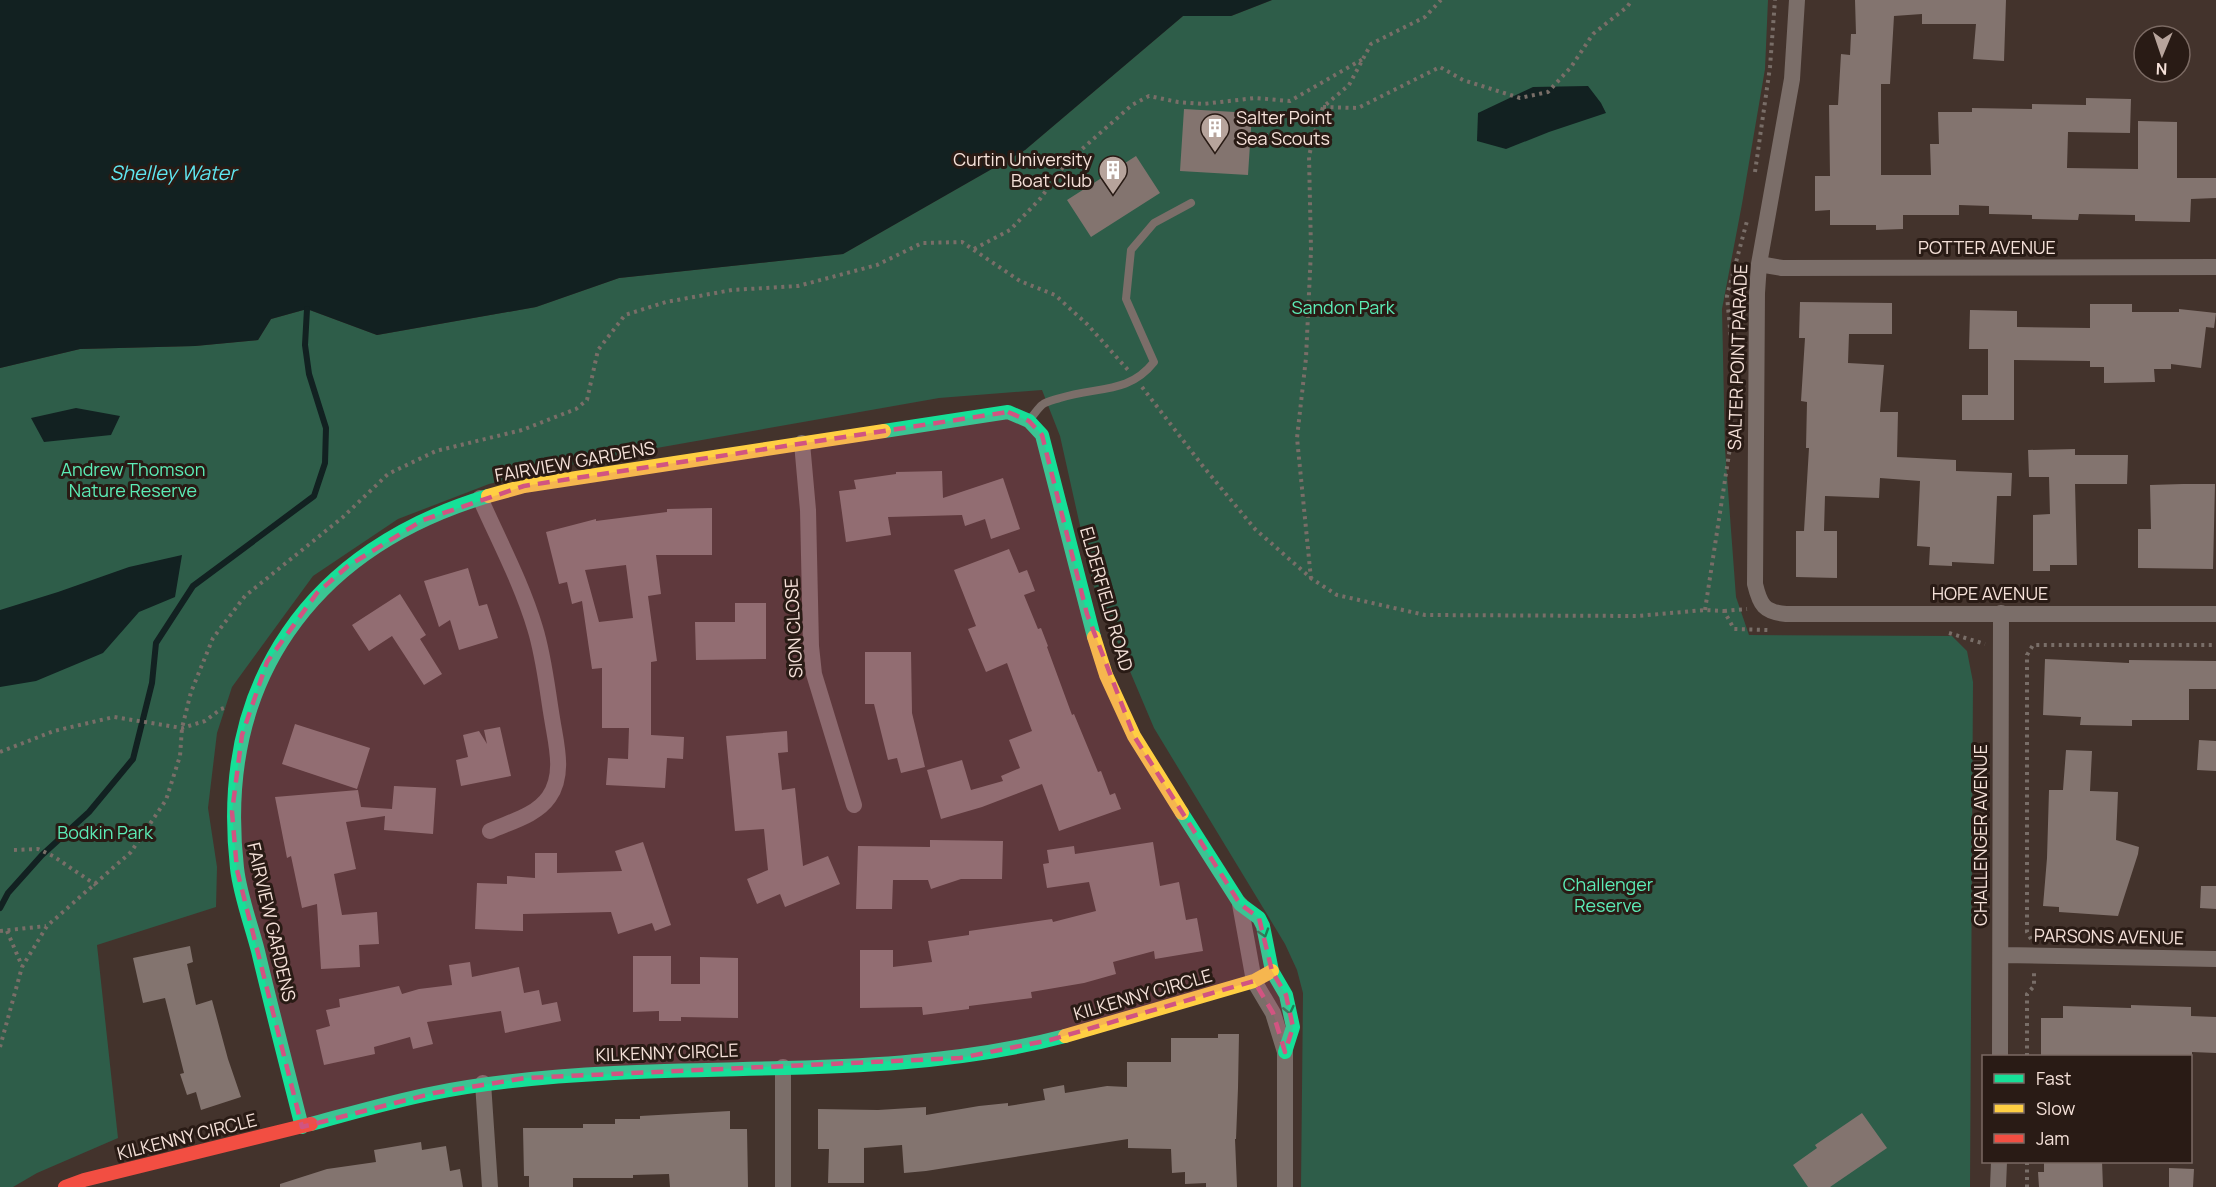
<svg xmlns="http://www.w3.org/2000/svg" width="2216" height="1187" viewBox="0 0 2216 1187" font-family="Manrope,sans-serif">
	<rect width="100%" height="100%" fill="#43332c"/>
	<path fill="#2e5d49" d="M1272,0H1768L1765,69L1742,204L1722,309L1725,449L1736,597L1749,635L1952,636L1967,651L1973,682L1970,1187H1301L1303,993L1297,970L1285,944L1154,728L1093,584L1060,436L1042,390L939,398L606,457L489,484L398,519L313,576L232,687L217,733L208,808L217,867L216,907L97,945L118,1138L37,1173L13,1187H0V368L80,349L195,346L258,340L271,319L307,309L377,335L536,307L619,278L843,254L1025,150L1183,16H1231Z"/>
	<path fill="#122121" d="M0,0H1272L1231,16H1183L1025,150L843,254L619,278L536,307L377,335L307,309L271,319L258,340L195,346L80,349L0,368Z
		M1588,86L1601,103L1606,113L1549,132L1506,149L1477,141L1478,113L1533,87Z
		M76,408L120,416L111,435L44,442L31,418Z
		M182,555L175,597L139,612L103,653L36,681L0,687V610L58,592L129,567Z"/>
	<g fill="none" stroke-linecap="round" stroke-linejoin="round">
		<path stroke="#122121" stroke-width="6" d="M0,908L8,893L42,855L89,812L133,759L152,683L156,643L193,586L314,496L325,463L326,428L309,374L305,345L307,309"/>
	</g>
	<path fill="#83746f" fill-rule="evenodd" d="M1855,0H2006L2004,61L1973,59L1976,24H1922V14L1894,16L1890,84H1881V175H1931L1930,144H1939L1938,112H1972V108L2032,109V104L2086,105V98L2131,99L2130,133L2068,132L2067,168L2138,169V121L2177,122V178H2216V198L2191,199L2190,222L2135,221V215L2079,214L2078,220L2032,219V215L1989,214V206L1959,205V215H1903V229L1876,230V225H1830V210L1815,211V176H1830L1829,105H1838L1841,54L1850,55L1851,34H1856Z
		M1184,109L1252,113L1248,175L1180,171Z
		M1136,156L1160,193L1091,237L1067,200Z
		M1800,302L1892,303V334H1849L1848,363L1884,365L1880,412H1898L1897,457L1956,460V471L2012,473L2011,496H1997L1994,564L1952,562V566L1929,565L1930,547L1917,546L1920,481L1880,478L1879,498L1825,496L1824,531H1837V578L1796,577V531H1804L1809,448H1806L1807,402L1801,401L1805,338H1799Z
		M2090,304H2132V312H2179V309L2216,313L2214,328L2206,327L2201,368L2171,364V369H2154L2155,382L2104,383V367H2090V361L2014,360V420H1962V395H1988V349H1969L1970,310L2017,311V327L2090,328Z
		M2075,449V455H2128L2127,484H2075L2077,565H2050V571H2033V515L2050,514L2049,477H2029L2028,450Z
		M942,471L943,498L1003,478L1020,529L991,539L985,519L965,526L962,515L888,517L891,535L846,542L839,491L856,489L854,480L896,474V472Z
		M2183,484H2215L2213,569L2138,568V529H2151L2150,485Z
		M712,508V555H656L661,594L648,596L657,661L651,662V735L684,737L683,759L667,758L665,788L606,785L608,758L628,759L629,728H602V668L592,669L582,601L572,604L567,582L559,584L546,532L596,519V521L667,512V509ZM626,565L633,618L599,622L585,570Z
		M1009,549L1019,573L1027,570L1035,591L1024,595L1038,629L1041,628L1048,646L1047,647L1072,715L1074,714L1098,772L1101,771L1110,795L1115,793L1121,809L1059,831L1042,784L982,807L941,819L927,770L962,760L971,790L1003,781L1001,776L1020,768L1009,740L1032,731L1007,663L986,672L968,629L976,626L954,570Z
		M468,568L479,606L487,604L498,638L459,650L450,620L439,627L424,581Z
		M400,594L426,635L420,639L442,674L424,685L392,636L369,651L352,625Z
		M735,603H766V659L696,660L695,622H735Z
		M865,652H911L912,713L925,767L901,773L897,758L888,760L874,704H865Z
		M2045,659L2129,663V660L2216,661V689H2189V720H2132V726L2080,725L2081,717L2043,715Z
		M295,724L370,748L357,789L282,764Z
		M500,727L511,776L461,786L456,760L468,757L463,735L479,731L487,744L484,730Z
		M787,731L788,752L778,753L782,790L795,788L803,866L828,856L840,884L785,907L780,894L757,904L747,879L768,870L764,829L735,831L726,736Z
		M2199,740L2216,741V771L2197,770Z
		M2066,750L2092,751L2090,791L2118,792L2116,840L2139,847L2138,854L2118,916L2059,912V907L2043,906L2047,858L2049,790H2063Z
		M394,786L436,788L433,834L384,830L385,816L346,822L356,869L334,874L342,915L377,912L379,944L359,945L360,967L321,969L317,904L302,908L291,856L287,858L275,797L358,790L361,807L392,809Z
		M930,840L1003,841L1002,879H961L931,889L928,880H893L892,909H856L858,846L930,847Z
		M643,842L671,925L655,931L652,923L618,934L611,912L523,914V931L475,929L477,883L507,884V876L535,878V853H557V873L622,871L615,851Z
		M1153,842L1160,886L1179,882L1186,920L1197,918L1203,951L1155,959L1154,951L1113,962L1116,974L1084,983L1031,992L1032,998L969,1006V1009L923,1015L922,1007L860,1008V950H893V967L932,962L928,941L969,935V931L1052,919L1053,922L1096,911L1089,882L1047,888L1043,864L1049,863L1047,850L1074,846L1075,854Z
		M2201,886H2216V909L2200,908Z
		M190,946L193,962L187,964L196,1005L212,1000L228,1059L241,1097L201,1110L196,1092L187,1095L180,1074L184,1073L165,998L143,1003L133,958Z
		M633,956H671V984H700V957L738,958V1018L681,1017V1021H659V1011L633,1012Z
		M470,962L472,977L519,967L524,993L539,990L542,1005L557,1002L561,1021L505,1033L501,1011L427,1022L433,1044L413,1049L410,1037L374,1047L375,1054L324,1065L316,1030L330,1026L326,1010L340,1007L339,999L399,986L402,994L419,989L452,985L449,965Z
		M2131,1005L2191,1007V1016L2216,1017V1053L2192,1052V1056H2041V1018H2063V1006L2131,1008Z
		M1218,1034H1239L1238,1088L1236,1139H1235L1237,1187H1206V1183L1185,1184V1172L1172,1173L1171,1149L1128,1148V1139L926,1171L904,1173L902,1145L864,1148V1183H828L829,1149H818V1109L878,1110L926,1107V1115L979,1106L1008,1103V1106L1045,1100L1043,1089L1064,1085L1065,1093L1107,1086L1127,1087V1062H1171V1038H1218Z
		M730,1111V1129H747L748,1187H670L669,1174L633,1175V1178H573V1187H529V1176H524L523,1128H583V1124H615V1119H640V1116Z
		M1862,1113L1887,1148L1830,1187H1808L1793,1165L1817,1148L1815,1145Z
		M421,1142L422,1150L446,1146L450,1171L460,1169L463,1187H280V1184L327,1169L376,1162L374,1150Z
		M2044,1161H2102L2103,1187H2039L2038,1172H2044Z
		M2169,1168L2194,1169L2193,1187H2169Z"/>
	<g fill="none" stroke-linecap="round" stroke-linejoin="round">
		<path stroke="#796e68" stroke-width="4" stroke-dasharray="3 4.5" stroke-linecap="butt" d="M1323,107L1358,108L1440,67L1463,80L1520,98L1548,92L1571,67L1593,34L1627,7L1632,0
			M1250,135H1314L1323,107L1349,85L1371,44L1425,17L1441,0
			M1755,172L1770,67L1775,0
			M974,249L1010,230L1040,199L1066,163L1132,105L1149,96L1178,102L1203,104L1255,98L1290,101L1363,59
			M1142,387L1202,465L1255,529L1312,579L1337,595L1425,615L1637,616L1705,610L1724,611L1734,629L1768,630
			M1311,579L1297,438L1306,358L1311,250L1309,156L1314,135
			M1705,610L1735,415L1733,361L1727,296L1747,221
			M1724,611L1747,609
			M1949,633L1985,644
			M0,752L54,731L114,717L182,728L205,721L221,709L227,707
			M14,850L38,849L53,856L96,885
			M0,931L46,926
			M7,931L22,966
			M2031,939L2027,932V655L2033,645H2216
			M0,1047L22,967L47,926L131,852L166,800L180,756L182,728L191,692L213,638L245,596L343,517L388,474L436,451L522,430L576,409L587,400L598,350L625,315L666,302L732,290L798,286L877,265L922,243L962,242L1020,281L1055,295L1087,324L1128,370
			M2027,1056V994L2034,986V973
			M2027,1162V1187"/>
		<path stroke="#7b6e69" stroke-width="8" d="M1030,419C1034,415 1038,408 1042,405C1047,401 1054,400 1060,398C1096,386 1128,395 1154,362L1126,299L1131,250L1154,223L1191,203"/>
		<path stroke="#7b6e69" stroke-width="16" d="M1797,0L1792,79L1759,264L1757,293L1755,584C1760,605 1764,612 1786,614H2216
			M1759,264L1782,268L2216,267
			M802,443L808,510L811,646L814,674L854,805
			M480,498C499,541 522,584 535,628C544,657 547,688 552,718C556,744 565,774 549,797C536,816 509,822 490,831
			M1240,904L1254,981L1273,1013L1285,1052V1187
			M2001,955L2216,959
			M2000,1056L2001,613
			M783,1067V1187
			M483,1083L490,1187
			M1998,1187L1999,1162"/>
		<path stroke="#16e098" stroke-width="14" d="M884,431L1008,412L1029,421L1042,435L1094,637
			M1182,813L1240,904L1259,918L1263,926L1272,971L1286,995L1293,1027L1285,1052
			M311,1124C352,1113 393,1101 434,1093C493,1081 554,1076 614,1073C765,1065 917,1075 1065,1036
			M302,1127C287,1068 272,1010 258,951C251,924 240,895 237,868C216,682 311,549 488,496"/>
		<path stroke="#ffcf43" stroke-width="14" d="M488,496L524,486L884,431
			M1094,637L1106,675L1134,736L1182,813
			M1065,1036L1254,981L1272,971"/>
		<path stroke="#f24e42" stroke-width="14" d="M65,1187L84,1180L311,1124"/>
	</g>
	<defs><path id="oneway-chevron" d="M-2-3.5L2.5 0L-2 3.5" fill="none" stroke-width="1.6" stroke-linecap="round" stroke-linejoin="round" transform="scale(1.5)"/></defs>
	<g stroke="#207e56">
		<use href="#oneway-chevron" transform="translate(1264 933) rotate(72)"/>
		<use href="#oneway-chevron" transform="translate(1289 1010) rotate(77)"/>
	</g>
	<path fill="#d15481" fill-opacity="0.2" stroke="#d15481" stroke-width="4.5" stroke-dasharray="12 8" stroke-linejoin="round" d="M1008,412L1029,421L1042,435L1087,614L1134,736L1240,904L1259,918L1272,971L1286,995L1293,1027L1285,1052L1273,1013L1254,981L1050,1040L960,1058L525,1078L434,1093L302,1127L237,870L232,812L242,735L267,662L317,593L348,566L423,520L524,486Z"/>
	<defs>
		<g id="building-pin" transform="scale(1.5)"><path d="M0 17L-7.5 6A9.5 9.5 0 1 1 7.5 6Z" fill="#b7a49c" stroke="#291b15"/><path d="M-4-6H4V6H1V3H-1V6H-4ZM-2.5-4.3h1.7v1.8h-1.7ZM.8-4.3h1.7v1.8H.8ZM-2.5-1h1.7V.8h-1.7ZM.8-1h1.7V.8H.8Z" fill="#fff"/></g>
	</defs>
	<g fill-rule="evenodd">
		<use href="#building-pin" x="1215" y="128"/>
		<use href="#building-pin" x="1113" y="170"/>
	</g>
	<g text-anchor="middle" stroke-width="6" stroke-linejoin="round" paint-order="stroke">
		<g font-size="18" fill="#f5e1d9" stroke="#291b15" text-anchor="start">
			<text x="1236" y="124">Salter Point<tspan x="1236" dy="21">Sea Scouts</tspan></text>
			<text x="1092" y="166" text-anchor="end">Curtin University<tspan x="1092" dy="21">Boat Club</tspan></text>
		</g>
		<g font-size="18" fill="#f5e1d9" stroke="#291b15">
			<text x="1987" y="254">POTTER AVENUE</text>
			<text transform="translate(1738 357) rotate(-88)" y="6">SALTER POINT PARADE</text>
			<text transform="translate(575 462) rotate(-10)" y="6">FAIRVIEW GARDENS</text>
			<text x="1990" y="600">HOPE AVENUE</text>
			<text transform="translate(1106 599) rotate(74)" y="6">ELDERFIELD ROAD</text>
			<text transform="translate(794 628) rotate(-93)" y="6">SION CLOSE</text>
			<text transform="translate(1981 835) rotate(-90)" y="6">CHALLENGER AVENUE</text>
			<text transform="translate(271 922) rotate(77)" y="6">FAIRVIEW GARDENS</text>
			<text transform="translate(2109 937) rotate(1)" y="6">PARSONS AVENUE</text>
			<text transform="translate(1143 995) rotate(-16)" y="6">KILKENNY CIRCLE</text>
			<text transform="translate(667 1053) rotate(-2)" y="6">KILKENNY CIRCLE</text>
			<text transform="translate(187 1137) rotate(-14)" y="6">KILKENNY CIRCLE</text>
		</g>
		<g font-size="18" fill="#5cecb6" stroke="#291b15">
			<text x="1343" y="314">Sandon Park</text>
			<text x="133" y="476">Andrew Thomson<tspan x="133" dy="21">Nature Reserve</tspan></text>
			<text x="105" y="839">Bodkin Park</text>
			<text x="1608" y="891">Challenger<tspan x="1608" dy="21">Reserve</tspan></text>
		</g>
		<g font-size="20" font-style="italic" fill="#5fe6f0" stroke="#291b15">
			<text x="173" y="180">Shelley Water</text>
		</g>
	</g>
	<rect x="1982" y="1055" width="210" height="108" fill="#291b15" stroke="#7b6a63" stroke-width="1.5"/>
	<rect x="1994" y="1074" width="30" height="9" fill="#16e098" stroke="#7b6a63" stroke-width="1.5"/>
	<text x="2036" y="1085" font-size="18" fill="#f5e1d9">Fast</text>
	<rect x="1994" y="1104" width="30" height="9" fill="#ffcf43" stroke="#7b6a63" stroke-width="1.5"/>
	<text x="2036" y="1115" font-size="18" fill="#f5e1d9">Slow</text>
	<rect x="1994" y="1134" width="30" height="9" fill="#f24e42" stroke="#7b6a63" stroke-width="1.5"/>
	<text x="2036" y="1145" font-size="18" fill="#f5e1d9">Jam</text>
	<g transform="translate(2162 54) rotate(182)"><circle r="28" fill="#291b15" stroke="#7b6a63" stroke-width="1.5"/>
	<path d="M0-4.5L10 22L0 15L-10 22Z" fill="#b7a49c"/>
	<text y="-9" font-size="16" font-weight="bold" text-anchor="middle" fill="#f5e1d9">N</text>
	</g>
</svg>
